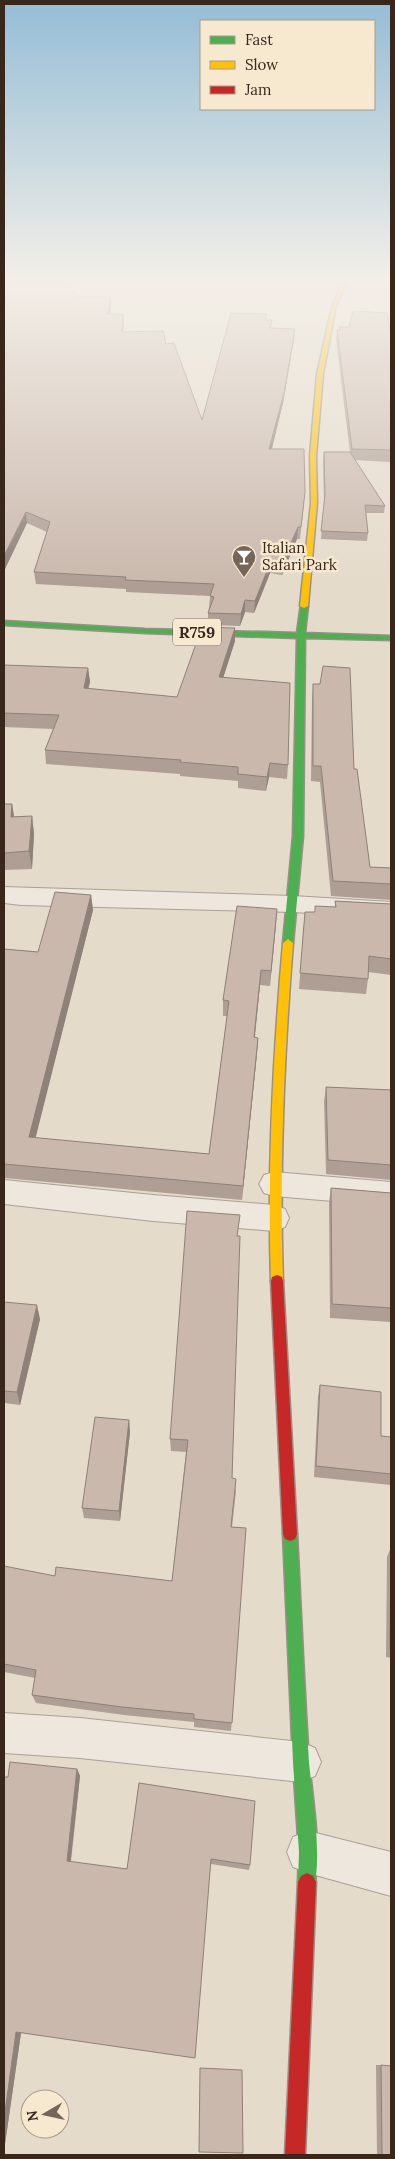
<svg xmlns="http://www.w3.org/2000/svg" width="395" height="2159" viewBox="0 0 395 2159" font-family="Lora,serif">
	<rect width="100%" height="100%" fill="#e5dbcb"/>
	<g fill="none" stroke-linecap="round" stroke-linejoin="round">
		<g stroke="#aaa095" stroke-width="2">
			<path id="street" d="M4,887L293,896L391,902V918L293,912L21,905L4,903Z
				M274,1172L391,1182V1206L274,1196L264,1193L259,1184L264,1175Z
				M4,1180L153,1195L274,1205L285,1209L289,1218L285,1227L274,1231L153,1221L4,1204Z
				M4,1713L80,1718L301,1742L315,1748L321,1762L315,1776L301,1782L80,1758L4,1753Z
				M308,1831L391,1852V1896L308,1873L293,1867L287,1852L293,1837Z"/>
		</g>
		<g stroke="#9a8f84" stroke-width="3">
			<path id="fast" d="M301,604L308,606L305,633L391,636V640L305,638L303,836L293,943L288,947L283,943L293,836L297,638L145,633L4,625V621L145,629L297,633Z
				M290,1527L295,1529L297,1534C301,1610 304,1687 309,1763C312,1792 323,1864 313,1888L307,1891L301,1888L298,1882L299,1852L293,1762L283,1534L285,1529Z"/>
		</g>
		<g stroke="#9a8f84" stroke-width="3">
			<path id="slow" d="M343,281H347L336,306L323,374L316,456L317,503L308,606L304,608L300,606L311,503L310,456L317,374L332,306Z
				M288,939L293,943C284,1056 279,1168 283,1281L282,1285L277,1287L272,1285L271,1281C267,1168 273,1056 283,943Z"/>
		</g>
		<g stroke="#9a8f84" stroke-width="3">
			<path id="jam" d="M277,1275L282,1277L283,1281L297,1534L295,1539L290,1541L285,1539L283,1534L271,1281L272,1277Z
				M307,1873L313,1876L316,1882L305,2155H285L298,1882L301,1876Z"/>
		</g>
		<use href="#street" fill="#ede7de" fill-rule="evenodd"/>
		<use href="#fast" fill="#4caf50" fill-rule="evenodd"/>
		<use href="#slow" fill="#ffc107" fill-rule="evenodd"/>
		<use href="#jam" fill="#c62828" fill-rule="evenodd"/>
	</g>
	<path fill="#ae9e94" d="M80,297L111,307L110,314H123V332L166,344L202,420L266,320H272L271,328L295,329L294,339L283,403L272,449L304,503L300,539H297L282,575L270,573L254,613L245,612L240,626L208,625V613L209,608L210,596L126,592V589L36,584L34,572L47,532L27,523L4,571Z
		M339,327L391,335V452L390,462L355,460L385,506L384,513H366L368,533L367,541L321,539L324,502L323,460L324,452H350L336,340L337,330H339Z
		M235,641L223,677L288,765L287,779L269,777L266,791L238,788V781L180,776V774L46,764L45,750L53,729L4,727V667L88,668L90,682L88,689L177,697Z
		M313,684L354,769L370,867L391,868V900L331,896L320,782L311,781L312,699Z
		M4,804H12L14,817L32,816L34,834L32,869L4,870Z
		M91,895L93,910L35,1138L209,1154L227,1016H223V1000L277,909L270,986L260,985L255,1037L258,1038L257,1053L242,1200L4,1178V949L38,952Z
		M335,901L391,904V975L368,972V979L366,994L299,989L305,912H314L335,907Z
		M326,1087L391,1090V1180L326,1174L324,1102Z
		M331,1188L391,1193V1322L330,1318L329,1203Z
		M238,1236L232,1478L236,1491L232,1527L246,1528L231,1731L194,1727V1722L124,1715L36,1703L32,1695L35,1678L4,1672V1566L55,1576L172,1581L186,1452L171,1451L170,1439Z
		M4,1302L40,1319L20,1405L4,1403Z
		M320,1385L381,1436L391,1437V1485L314,1477L318,1396Z
		M129,1420L130,1432L120,1521L84,1518L82,1508Z
		M391,1547V1658L386,1657L387,1557Z
		M77,1769L80,1776L71,1862L127,1869L139,1783L250,1865L249,1870L211,1864L21,2033L5,2144H4V1777H8Z
		M376,2065H381L391,2155H377Z"/>
	<path fill="#8d8178" d="M111,297V307L108,324L107,314Z
		M123,314L124,324L122,342V332Z
		M295,329L294,339L283,403L269,460V449Z
		M26,512L27,523L4,571V556Z
		M298,527L297,539L282,575V563Z
		M271,561L270,573L254,613L255,601Z
		M245,600V612L240,626L241,614Z
		M235,628V641L219,691V677Z
		M88,668L90,682L85,702L84,688Z
		M270,763L269,777L266,791L267,777Z
		M12,804L15,822L11,817Z
		M32,816L34,834L32,869L29,851Z
		M91,895L93,910L32,1152L29,1137Z
		M277,909L276,925L270,986L271,971Z
		M261,970L260,985L253,1052L254,1037Z
		M258,1038L257,1053L242,1200L243,1186Z
		M37,1305L40,1319L20,1405L17,1392Z
		M129,1420L130,1432L120,1521L119,1511Z
		M77,1769L80,1776L70,1866L67,1861Z
		M16,2032L21,2033L5,2144H4V2119Z"/>
	<path fill="#cab8ac" stroke="#8d8178" d="M4,281H63L80,297H111L107,314H123L122,332L163,331L166,344L174,343L202,420L231,313L266,314V320H272L270,328L295,329L284,393L269,449H304L305,492L301,527H298L282,563L271,561L255,601L245,600L241,614L208,613L214,597L210,596L214,584L125,580L126,577L34,572L50,522L26,512L4,556Z
		M353,311L387,313L391,335V450L352,449L337,330H340L339,327H349Z
		M324,452H350L385,506L365,505L368,533L321,531L325,495Z
		M202,627L235,628L219,677L290,683L288,765L270,763L267,777L238,774V767L180,762L181,760L45,750L59,715L4,713V665L88,668L84,688L177,697Z
		M323,666L350,668L354,769H357L370,867L391,868V884L333,881L321,766H313V684H320Z
		M4,804H12L11,817L32,816L29,851L4,853Z
		M55,892L91,895L29,1137L209,1154L229,1001L223,1000L237,906L277,909L271,971L261,970L254,1037L258,1038L243,1186L4,1164V949L38,952Z
		M335,901L391,904V959L369,956L368,979L300,973L305,912H315V906L336,907Z
		M326,1087L391,1090V1165L328,1160Z
		M331,1188L391,1193V1308L332,1304Z
		M187,1211L240,1215L237,1236H240L232,1478L236,1479L231,1527L246,1528L232,1723L194,1719V1714L122,1707L32,1695L36,1670L4,1664V1566L55,1576L56,1567L172,1581L188,1440L170,1439Z
		M4,1302L37,1305L17,1392L4,1391Z
		M320,1385L381,1392V1436L391,1437V1474L316,1466Z
		M95,1417L129,1420L119,1511L82,1508Z
		M391,1547V1649H390Z
		M10,1762L77,1769L67,1861L127,1869L139,1783L255,1801L250,1865L211,1859L195,2058L16,2032L4,2119V1777H8Z
		M381,2065L391,2066V2155H382Z
		M200,2068L242,2070L243,2153L199,2152Z"/>
	<linearGradient id="sky" x2="0" y2="1"><stop stop-color="#94bdd6"/><stop offset="0.48" stop-color="#f3efe8"/><stop offset="1" stop-color="#f3efe8" stop-opacity="0"/></linearGradient>
	<rect width="395" height="583" fill="url(#sky)"/>
	<defs>
		<g id="bar-pin" transform="scale(1.25)"><path d="M0 17L-7.5 6A9.5 9.5 0 1 1 7.5 6Z" fill="#756659" stroke="#f7e8d0"/><path d="M-6-5H6L.8 .8V4.5H3.5V6h-7V4.5H-.8V.8Z" fill="#fff"/></g>
	</defs>
	<g fill-rule="evenodd">
		<use href="#bar-pin" x="244" y="557"/>
	</g>
	<g text-anchor="middle" stroke-width="5" stroke-linejoin="round" paint-order="stroke">
		<g font-size="15" fill="#39271c" stroke="#f7e8d0" text-anchor="start">
			<text x="262" y="553">Italian<tspan x="262" dy="17">Safari Park</tspan></text>
		</g>
		<rect fill="#f7e8d0" stroke="#726152" stroke-width="1" x="173" y="618.5" width="48" height="27" rx="4"/>
		<g font-size="16" font-weight="bold" fill="#39271c">
			<text x="197" y="638">R759</text>
		</g>
	</g>
	<rect width="395" height="2159" fill="none" stroke="#39271c" stroke-width="10"/>
	<rect x="200" y="20" width="175" height="90" fill="#f7e8d0" stroke="#ab9b88"/>
	<rect x="210" y="36" width="25" height="8" fill="#4caf50" stroke="#ab9b88"/>
	<text x="245" y="45" font-size="15" fill="#39271c">Fast</text>
	<rect x="210" y="61" width="25" height="8" fill="#ffc107" stroke="#ab9b88"/>
	<text x="245" y="70" font-size="15" fill="#39271c">Slow</text>
	<rect x="210" y="86" width="25" height="8" fill="#c62828" stroke="#ab9b88"/>
	<text x="245" y="95" font-size="15" fill="#39271c">Jam</text>
	<g transform="translate(45 2114) rotate(261)"><circle r="24" fill="#f7e8d0" stroke="#ab9b88"/>
	<path d="M0-4L9 19L0 12L-9 19Z" fill="#756659"/>
	<text y="-8" font-size="14" font-weight="bold" text-anchor="middle" fill="#39271c">N</text>
	</g>
</svg>
